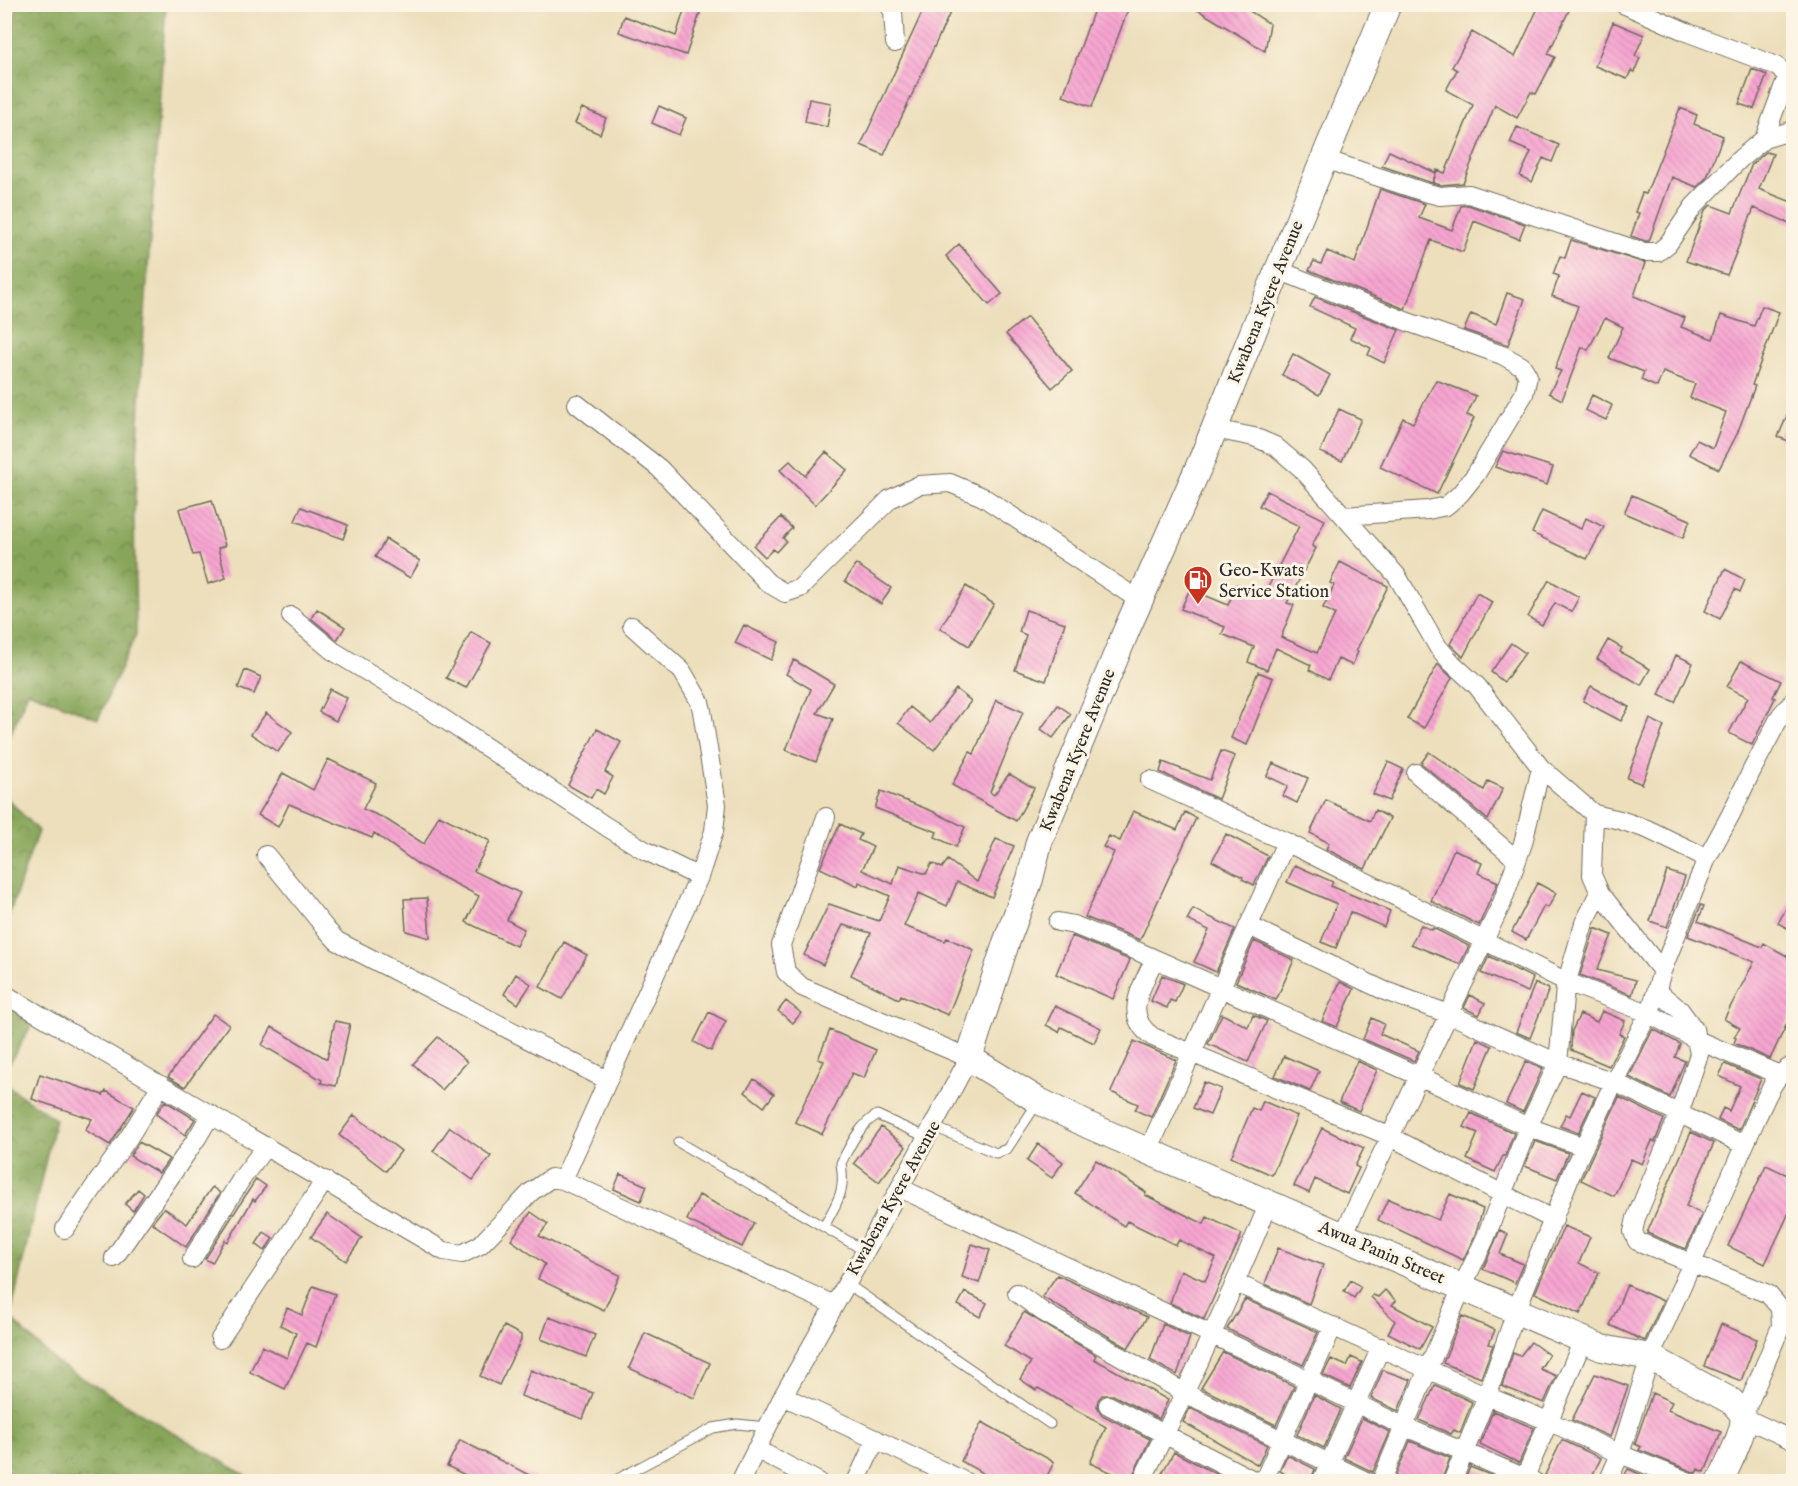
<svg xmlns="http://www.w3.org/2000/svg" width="1798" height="1486" viewBox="0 0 1798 1486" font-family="'IM FELL English',serif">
	<defs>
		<pattern id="forest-crowns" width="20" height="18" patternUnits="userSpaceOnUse" patternTransform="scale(1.5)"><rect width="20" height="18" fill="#88a65a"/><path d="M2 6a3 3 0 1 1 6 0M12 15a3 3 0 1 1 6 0" fill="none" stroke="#6f874b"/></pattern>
		<pattern id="building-back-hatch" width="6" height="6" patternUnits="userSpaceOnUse" patternTransform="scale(1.5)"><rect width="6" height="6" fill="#f7a6d1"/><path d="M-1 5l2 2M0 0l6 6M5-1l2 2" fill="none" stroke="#d48fb4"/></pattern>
	</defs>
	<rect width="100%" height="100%" fill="#fcf5e5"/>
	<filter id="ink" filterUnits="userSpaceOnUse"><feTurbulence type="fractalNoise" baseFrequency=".0167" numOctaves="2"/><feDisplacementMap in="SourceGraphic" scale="12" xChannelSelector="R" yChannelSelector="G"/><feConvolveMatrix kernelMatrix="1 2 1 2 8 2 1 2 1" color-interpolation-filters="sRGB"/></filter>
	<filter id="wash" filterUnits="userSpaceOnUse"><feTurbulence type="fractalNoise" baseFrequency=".008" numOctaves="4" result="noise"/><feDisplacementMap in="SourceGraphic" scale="24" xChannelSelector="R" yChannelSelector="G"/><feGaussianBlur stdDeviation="1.35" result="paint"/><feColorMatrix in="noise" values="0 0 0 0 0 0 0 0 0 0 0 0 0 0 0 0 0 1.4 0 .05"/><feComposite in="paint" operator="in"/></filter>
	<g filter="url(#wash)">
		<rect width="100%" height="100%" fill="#eddfbc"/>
		<path fill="url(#forest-crowns)" stroke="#5a6842" stroke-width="1.5" d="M17,5H166L144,327L134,517L136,634L98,719L28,691L5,748L4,72Z
			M5,796L38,831L5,927Z
			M5,993L31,1026L5,1071Z
			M5,1084L55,1119L10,1318L57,1363L255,1481H5Z"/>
		<g id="blocks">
			<path fill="url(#building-back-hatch)" d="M686,4H703L686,55L619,32L624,16L676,36Z
				M926,4H954L884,155L861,145Z
				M1096,4H1130L1092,107L1063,96Z
				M1188,4H1239L1270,24L1265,51Z
				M1540,4H1572L1548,54L1555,57L1536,94L1531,92L1517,118L1495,105L1463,183L1441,185L1433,183L1437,170L1445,173L1473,105L1446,90L1457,70L1452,67L1472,32L1515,57Z
				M1613,22L1644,35L1635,56L1640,58L1634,72L1631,71L1627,79L1595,66Z
				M1752,69L1767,75L1754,109L1739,104Z
				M809,99L831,103L827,127L805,122Z
				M659,106L686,118L679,135L652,123Z
				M582,108L606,118L600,134L575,123Z
				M1680,108L1697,115L1694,124L1723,136L1707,177L1697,187L1672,177L1649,241H1645L1631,236L1639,213L1635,212L1642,193L1646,194Z
				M1517,127L1559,145L1552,162L1543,158L1532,182L1520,176L1531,152L1510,143Z
				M1389,151L1436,173L1432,183L1382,166Z
				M1766,152L1773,154L1759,189L1794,203V225L1754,208L1727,275L1686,261L1705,211L1711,205L1732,213L1752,164Z
				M1380,189L1425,204L1419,218L1452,230L1461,206L1468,205L1525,224L1519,239L1474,221L1463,252L1431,240L1405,309L1309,270L1314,261L1321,264L1327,251L1355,263Z
				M1571,240L1645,263L1634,296L1685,318L1681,327L1713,339L1721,315L1754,326L1762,306L1779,312L1752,385L1755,386L1737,434L1719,469L1689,454L1697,440L1713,448L1726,412L1690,398L1695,384L1663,372L1657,387L1641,380L1644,372L1609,358L1623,327L1605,318L1588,350L1582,347L1562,400L1549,393L1561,371L1555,369L1578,306L1552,296L1559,276L1553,274L1560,256L1565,258Z
				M959,244L1002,294L989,305L946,256Z
				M1507,293L1525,299L1508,345L1464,330L1471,314L1496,324Z
				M1315,297L1399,330L1384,363L1368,355L1371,348L1350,338L1355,328L1310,307Z
				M1027,317L1072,371L1052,388L1006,334Z
				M1293,354L1330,375L1319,395L1282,375Z
				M1436,380L1476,396L1467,415L1474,418L1437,494L1380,467L1403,418L1413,423Z
				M1592,395L1612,405L1606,420L1585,410Z
				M1794,399V443L1778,437Z
				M1339,409L1361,419L1342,461L1320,452Z
				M1503,451L1553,467L1547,485L1495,467Z
				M826,452L847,470L815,505L780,470L790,461L805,476Z
				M1267,491L1325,520L1312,546L1316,548L1287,603L1294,605L1281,637L1317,653L1335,614L1323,608L1334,585L1330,583L1340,562L1388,586L1356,651L1358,652L1352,665L1338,659L1328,680L1309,670L1311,665L1276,648L1267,670L1248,662L1254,647L1222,634L1225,627L1181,609L1190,589L1228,605L1237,584L1264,595L1299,526L1259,506Z
				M1632,495L1690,520L1683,538L1624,513Z
				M212,500L225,546L218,548L226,578L208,584L199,554L193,555L179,509Z
				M301,507L348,525L343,539L295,521Z
				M1542,511L1581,529L1586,518L1604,527L1587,559L1532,533Z
				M781,517L792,528L783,538L786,541L776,552L773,549L765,557L754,546Z
				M386,539L420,561L410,578L375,557Z
				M856,564L891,588L881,604L845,581Z
				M1725,569L1745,580L1740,592L1735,589L1720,619L1705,611Z
				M1549,580L1579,597L1571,612L1555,603L1542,625L1528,617Z
				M966,586L994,604L969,646L940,628Z
				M1477,593L1492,602L1463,657L1450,644Z
				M317,609L345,627L337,640L311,618Z
				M1026,610L1065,623L1046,681L1015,670L1026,635L1019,632Z
				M744,625L779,642L771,660L735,643Z
				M471,632L491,643L466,688L446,678Z
				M1608,640L1622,648L1620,652L1650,669L1641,685L1597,659Z
				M1511,643L1525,653L1504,682L1491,672Z
				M1676,655L1693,663L1675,702L1659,695Z
				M794,660L834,684L817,713L833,719L816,762L786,750L811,689L786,674Z
				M1741,661L1781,681L1773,697L1775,698L1752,745L1729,733L1748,697L1727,687Z
				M1438,664L1452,678L1424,728L1407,719Z
				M245,670L261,677L254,694L238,688Z
				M1258,672L1273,678L1247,745L1231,738Z
				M1591,686L1629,707L1621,721L1583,701Z
				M330,689L347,698L336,721L319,712Z
				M956,689L971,701L934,750L898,723L910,707L930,723Z
				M996,700L1023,712L990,792L994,795L1009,774L1034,788L1016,821L952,785L970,752L974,754Z
				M1058,705L1071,714L1053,738L1041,729Z
				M266,713L292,732L278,752L251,734Z
				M1650,719L1664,726L1642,784L1627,778Z
				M597,729L621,742L605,772L613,777L604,794L596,789L591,798L568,785Z
				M1221,751L1235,756L1218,799L1160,772L1163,762L1210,780Z
				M1429,752L1484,790L1488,781L1503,788L1488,820L1421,763Z
				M328,759L376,783L363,809L384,818L424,844L439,815L490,841L474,871L520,893L507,920L524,929L516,946L466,922L479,896L419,865L374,833L372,838L289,804L278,827L258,815L283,773L313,790Z
				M1388,762L1403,769L1389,801L1373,794Z
				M1273,763L1308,778L1297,803L1283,796L1288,786L1267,776Z
				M881,791L932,811L965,827L956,847L935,837L937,832L875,808Z
				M1326,800L1370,821L1375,810L1390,818L1365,869L1326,849L1329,843L1310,833Z
				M1133,811L1177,830L1185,812L1196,818L1140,940L1085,917L1114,852L1103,847L1109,836L1120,841Z
				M840,824L861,834L858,840L873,847L862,870L893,884L899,865L926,874L932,863L942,868L948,860L977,882L996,839L1014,846L992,897L957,882L947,906L919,893L904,926L945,941L947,938L974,950L948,1015L901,995L899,999L851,975L871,933L843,925L823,965L804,955L829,904L879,921L890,896L859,882L858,886L820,868Z
				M1226,834L1268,856L1254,885L1242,879L1243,877L1212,861Z
				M1454,849L1482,863L1478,873L1498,882L1479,925L1431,901Z
				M1295,865L1333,882L1331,886L1390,911L1384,927L1350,912L1336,948L1321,942L1337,904L1287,882Z
				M1667,871L1685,877L1667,927L1650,921Z
				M1537,883L1556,893L1548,908L1544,906L1526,940L1512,932Z
				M1794,895V932L1778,923Z
				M427,898L430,938L406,931L404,899Z
				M1701,905L1704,906L1698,921L1762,947L1764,943L1794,960V1009L1770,1059L1734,1043L1736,1038L1734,1037L1740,1028L1724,1019L1754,962L1688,936Z
				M1193,909L1235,929L1216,972L1194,962L1209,930L1187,920Z
				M1421,925L1432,930L1433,928L1469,946L1460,964L1411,944Z
				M1595,928L1612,935L1597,970L1636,980L1632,995L1580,975Z
				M1072,936L1130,960L1113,999L1056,974Z
				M1254,941L1294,960L1276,1000L1236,982Z
				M564,942L587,955L562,999L540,987Z
				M1489,956L1533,978L1528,992L1481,973Z
				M516,974L531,984L518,1004L504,994Z
				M1162,975L1183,984L1175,1002L1170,1000L1167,1008L1151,1001Z
				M1340,982L1354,989L1337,1027L1322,1021Z
				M1535,983L1549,989L1530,1038L1516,1032Z
				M1470,995L1485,1003L1479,1015L1464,1008Z
				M786,1001L801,1013L793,1023L778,1011Z
				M1055,1006L1101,1028L1094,1043L1061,1027L1059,1032L1046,1025Z
				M1602,1011L1625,1021L1619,1034L1624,1036L1609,1066L1571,1050L1572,1031L1580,1014L1597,1022Z
				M709,1012L726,1021L711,1051L694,1042Z
				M213,1014L229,1025L185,1087L168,1077Z
				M1222,1014L1248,1027L1253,1015L1267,1021L1248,1062L1208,1044Z
				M1372,1018L1384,1024L1380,1034L1419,1051L1414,1061L1363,1039Z
				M335,1021L350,1024L336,1086L321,1083L322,1080L262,1045L272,1027L327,1059Z
				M1653,1029L1680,1044L1675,1057L1685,1061L1670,1097L1629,1077Z
				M830,1030L876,1050L864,1078L852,1073L822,1134L795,1122L824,1061L818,1059Z
				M438,1037L467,1062L442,1090L413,1064Z
				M1477,1039L1492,1046L1474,1089L1460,1083Z
				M1134,1041L1176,1060L1151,1117L1135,1110L1138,1104L1111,1092Z
				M1284,1056L1319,1071L1310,1091L1275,1076Z
				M1357,1061L1377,1070L1359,1111L1339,1102Z
				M1526,1061L1543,1068L1523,1112L1506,1104Z
				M1725,1064L1761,1079L1739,1130L1718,1120L1723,1108L1729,1111L1740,1086L1719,1076Z
				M40,1074L103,1095L106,1091L134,1107L110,1145L85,1130L92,1119L32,1099Z
				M754,1079L774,1094L764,1107L745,1092Z
				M1204,1082L1221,1089L1210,1115L1193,1108Z
				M1582,1091L1595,1097L1578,1133L1560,1126L1566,1114L1570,1116Z
				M1619,1097L1664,1119L1655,1142L1652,1141L1642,1164L1631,1159L1614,1196L1581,1180Z
				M165,1101L195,1119L185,1135L156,1114Z
				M1263,1101L1297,1116L1272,1175L1231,1157L1252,1108L1259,1111Z
				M1471,1113L1514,1133L1505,1156H1503L1495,1172L1467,1159L1478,1133L1464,1127Z
				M354,1115L401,1151L386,1171L339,1135Z
				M450,1127L491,1156L473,1180L433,1151Z
				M881,1127L906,1147L879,1182L854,1163Z
				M1322,1128L1364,1148L1355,1166L1359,1168L1347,1194L1315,1179L1309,1193L1294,1186Z
				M1691,1132L1714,1143L1686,1206L1702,1214L1686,1249L1647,1233Z
				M1535,1141L1568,1153L1557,1179L1525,1166Z
				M139,1142L169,1159L159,1173L130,1156Z
				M1038,1144L1063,1162L1052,1178L1027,1161Z
				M1096,1160L1146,1192L1145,1195L1204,1224L1207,1217L1242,1234L1204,1319L1170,1303L1181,1270L1205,1281L1216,1258L1179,1240L1176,1245L1127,1221L1124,1226L1075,1193Z
				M1766,1165L1794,1178V1202L1765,1264L1728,1246Z
				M620,1174L647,1186L641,1201L614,1189Z
				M256,1179L266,1186L255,1201L253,1199L228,1242L225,1240L212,1263L205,1259Z
				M212,1187L220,1193L186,1247L152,1223L164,1208L187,1224Z
				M138,1189L144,1194L133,1211L125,1204Z
				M1450,1194L1483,1209L1475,1235L1463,1260L1378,1220L1388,1199L1438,1220Z
				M699,1195L754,1223L742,1247L687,1220Z
				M531,1212L548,1224L539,1236L620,1275L604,1310L538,1279L545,1264L511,1240Z
				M327,1214L362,1238L346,1261L311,1237Z
				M1564,1226L1590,1237L1579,1263L1599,1273L1580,1314L1535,1293Z
				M1500,1230L1508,1234L1500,1254L1523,1264L1515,1283L1483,1269Z
				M264,1232L273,1238L265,1251L256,1244Z
				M972,1244L990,1250L979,1283L962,1277Z
				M1278,1248L1323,1265L1309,1304L1265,1284Z
				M1057,1275L1147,1317L1128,1348L1042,1297Z
				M1351,1280L1361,1287L1354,1298L1344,1291Z
				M1627,1285L1663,1301L1645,1341L1610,1325Z
				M313,1286L335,1294L316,1347L307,1343L285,1389L250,1372L262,1346L287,1358L296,1333L280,1325L287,1308L302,1315Z
				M1385,1290L1396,1301L1392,1305L1432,1327L1420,1349L1388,1333L1395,1321L1371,1297L1373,1295L1378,1297Z
				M965,1292L987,1303L980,1317L958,1305Z
				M1245,1299L1318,1332L1303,1365L1227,1329Z
				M1024,1312L1096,1355L1094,1359L1168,1400L1159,1419L1113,1395H1102L1098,1400L1097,1406L1102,1415L1150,1439L1130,1481L1090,1463L1106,1427L1038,1388L1036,1390L1020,1379L1031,1362L1004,1346Z
				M1462,1316L1495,1330L1489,1344L1493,1345L1481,1378L1443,1363Z
				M549,1317L595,1335L586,1357L541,1339Z
				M1163,1324L1190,1337L1177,1375L1150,1360Z
				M1721,1324L1757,1339L1741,1381L1704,1366Z
				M504,1326L521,1335V1340L499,1385L480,1376Z
				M645,1333L710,1363L694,1398L629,1368Z
				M1531,1342L1549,1355L1540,1369L1556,1376L1544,1403L1502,1386L1513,1353L1520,1356Z
				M1223,1352L1294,1386L1276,1425L1201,1388Z
				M1351,1357L1362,1362L1350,1388L1323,1375L1331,1359L1347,1366Z
				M530,1370L593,1393L583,1419L521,1396Z
				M1383,1370L1411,1380L1398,1411L1371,1398Z
				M1595,1374L1628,1386L1610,1437L1572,1420Z
				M1435,1385L1472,1402L1460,1433L1454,1430L1451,1434L1419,1420Z
				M1652,1393L1672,1402L1668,1410L1721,1432L1705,1472L1698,1469L1696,1473L1639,1450L1641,1447L1635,1444Z
				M1314,1395L1341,1409L1324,1448L1297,1435Z
				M1190,1408L1267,1445L1258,1465L1183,1422Z
				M1493,1411L1534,1428L1519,1463L1480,1444Z
				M1362,1418L1390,1432L1373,1472L1344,1458Z
				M982,1422L1054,1462L1044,1482H998L961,1461Z
				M460,1440L543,1482H479L447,1466Z
				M1562,1440L1601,1458L1589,1482H1558L1545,1475Z
				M1410,1441L1450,1458L1441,1482H1393Z
				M1174,1452L1232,1482H1157Z
				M1287,1455L1315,1469L1310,1482H1298L1280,1471Z
				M1470,1467L1493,1476L1500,1482H1464Z
				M1628,1469L1658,1482H1621Z"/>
		</g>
	</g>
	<g filter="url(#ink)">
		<use href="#blocks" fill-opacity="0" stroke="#6f6a5e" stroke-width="1.5"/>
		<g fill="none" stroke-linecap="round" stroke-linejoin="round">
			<g stroke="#6f6a5e" stroke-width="11">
				<path id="service" d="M932,1126L996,1153L1007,1149L1038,1102
					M678,1142L865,1251
					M824,1227C837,1201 846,1193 841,1163C850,1146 859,1125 877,1115L926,1137
					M846,1283L1050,1424
					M612,1482L713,1428L737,1424L767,1427"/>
			</g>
			<g stroke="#6f6a5e" stroke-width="20">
				<path id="minor" d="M888,4L893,11L895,43
					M1623,4L1689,33L1766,62L1776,66L1794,80
					M1764,139L1788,74
					M1324,159L1424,192L1440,196L1469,194L1643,252H1658L1668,244L1694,206L1741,158L1764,139L1794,130
					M1278,270L1408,322L1502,355L1522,366L1528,376L1524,394L1476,474L1460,494L1446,506L1428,510L1344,516
					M577,404L659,468L768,583L785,593L800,588L890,499L919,485L950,483L983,497L1139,600
					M1214,429L1254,437L1275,446L1302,469L1397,576L1438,647L1452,663L1477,686L1541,768L1594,814L1620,820L1647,829L1707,858
					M291,616L333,651L430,710L607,827L646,851L699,877
					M1416,773L1517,860
					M1150,780L1286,842L1567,982L1648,1013L1697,1040L1780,1075
					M1594,814L1592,875L1600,893L1662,971
					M266,855L326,929L337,941L607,1080
					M1058,922L1074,925L1137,951L1419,1076L1528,1127L1584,1147
					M1249,926L1385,991L1449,1014L1558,1063L1565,988L1584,923L1600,893
					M1154,959C1143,987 1121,1015 1153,1037L1389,1136L1554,1220
					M1657,991L1680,1010L1694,1029L1699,1054L1679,1114L1636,1218L1633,1232L1637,1241L1768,1294L1780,1308L1781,1326L1743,1417L1794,1441
					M4,994L444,1251L462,1254L480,1245L531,1192L551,1178L563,1180L834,1305
					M1148,1151L1286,842
					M563,1180L699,877L714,831L717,805L702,711L700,702L682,671L632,626
					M900,1188L1308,1380L1403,1426L1535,1482
					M65,1229L129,1137L161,1085
					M1343,1235L1502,903L1523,843L1541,768
					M114,1258L197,1138L211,1114
					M192,1259L242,1178L266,1146
					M1236,1283L1487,1396L1548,1421L1620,1454L1690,1482
					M1017,1293L1043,1312L1185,1393L1368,1482
					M220,1339L325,1180
					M783,1396L966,1482
					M1108,1405L1257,1482
					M756,1449L819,1482
					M740,1482L783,1396L880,1225L969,1058L802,987L786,972L781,945L826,817
					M856,1482L876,1439
					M1141,1482C1187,1390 1230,1298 1269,1203
					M1263,1482L1333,1326
					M1321,1482L1381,1347
					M1381,1482L1462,1287L1485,1239L1528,1127L1558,1063L1614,1082L1744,1145
					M1452,1482L1487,1396L1516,1311L1572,1172L1614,1082L1652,1006L1662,971L1707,858L1731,814L1751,772L1781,715L1794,700
					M1523,1482L1583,1340
					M1608,1482L1620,1454L1650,1357L1757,1117C1766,1099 1774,1073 1794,1065"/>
			</g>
			<g stroke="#6f6a5e" stroke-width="28">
				<path id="secondary" d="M1388,4L1278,270L1203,457L1127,629L1039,842L1030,879L1006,943L969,1058L1039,1101L1090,1126L1602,1348L1650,1357L1731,1401C1735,1405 1741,1410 1743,1416C1746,1430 1726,1468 1720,1482"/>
			</g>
			<use href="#service" stroke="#fff" stroke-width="9"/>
			<use href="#minor" stroke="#fff" stroke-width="18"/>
			<use href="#secondary" stroke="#fff" stroke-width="26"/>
		</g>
	</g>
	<defs>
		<g id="fuel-pin" transform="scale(1.5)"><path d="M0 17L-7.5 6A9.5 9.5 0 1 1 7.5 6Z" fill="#c8321e" stroke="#fcf5e5"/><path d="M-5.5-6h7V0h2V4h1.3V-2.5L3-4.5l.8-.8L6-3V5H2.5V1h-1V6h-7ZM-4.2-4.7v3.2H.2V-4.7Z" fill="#fff"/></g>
	</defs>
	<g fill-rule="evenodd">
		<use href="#fuel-pin" x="1198" y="580"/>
	</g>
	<g text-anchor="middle" stroke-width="6" stroke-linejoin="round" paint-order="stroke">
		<g font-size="18" fill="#2b2b2b" stroke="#fcf5e5">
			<text transform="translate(1265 302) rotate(-68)" y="6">Kwabena Kyere Avenue</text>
			<text transform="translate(1077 750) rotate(-68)" y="6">Kwabena Kyere Avenue</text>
			<text transform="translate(893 1198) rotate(-61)" y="6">Kwabena Kyere Avenue</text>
			<text transform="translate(1382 1252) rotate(23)" y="6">Awua Panin Street</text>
		</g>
		<g font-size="18" fill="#2b2b2b" stroke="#fcf5e5" text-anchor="start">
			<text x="1219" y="576">Geo-Kwats<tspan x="1219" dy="21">Service Station</tspan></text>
		</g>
	</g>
	<rect width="1798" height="1486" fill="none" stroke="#fcf5e5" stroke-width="24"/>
</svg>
